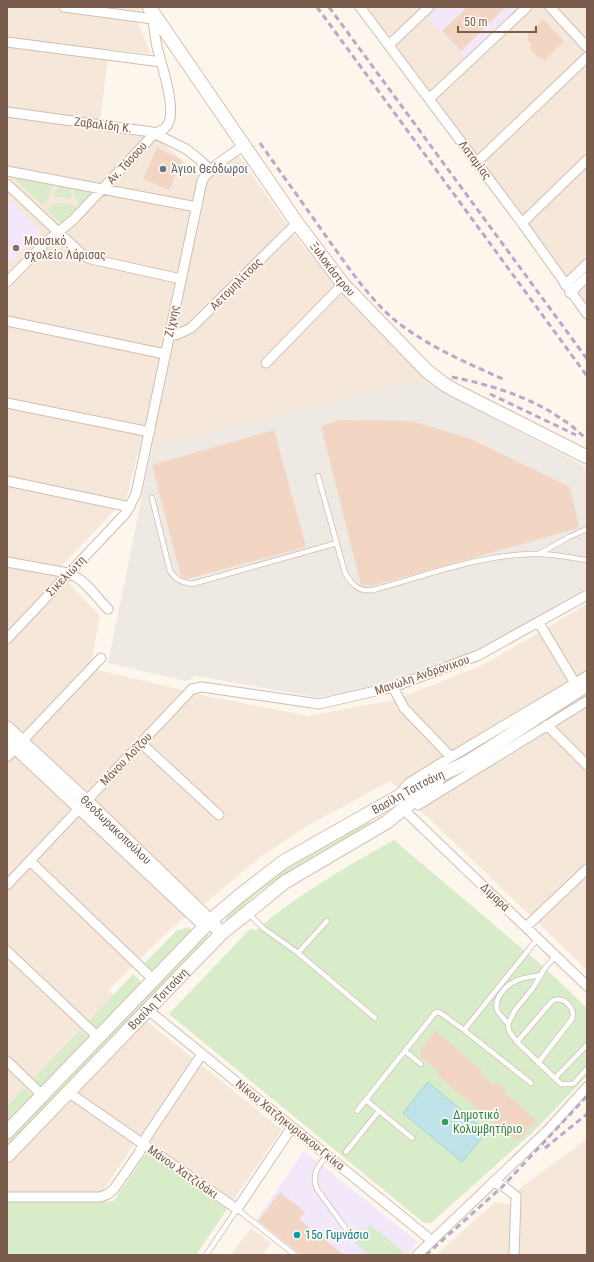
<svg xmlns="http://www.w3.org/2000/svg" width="594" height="1262" viewBox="0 0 594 1262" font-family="'Roboto Condensed',sans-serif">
	<rect width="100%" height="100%" fill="#fdf6ec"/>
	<path fill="#f5e8da" d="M7,7H141L138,23L151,54L109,49L99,130L156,137L201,176L210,178V176L238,155L293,233L324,271L426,378L138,451L127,497L57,571L100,616L90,668L212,697L308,716L397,699L485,664L587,604V970L390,781L307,826L259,858L208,901L175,925L108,990L282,1130L233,1200L140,1135L102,1192L7,1193Z
		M365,7H587V306Z
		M587,1139V1255H436L495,1202L516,1205V1191Z
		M251,1228L271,1243L263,1255H231Z"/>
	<path fill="#efe9e4" d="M426,378L452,397L562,454L587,468V588L531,623L487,647L383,689L316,697L196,676L186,681L108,663L152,447Z"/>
	<path fill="#f3e8fa" d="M435,7H519L465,58L426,16Z
		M7,197L41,231L7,266Z
		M304,1151L418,1242L408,1255H301L256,1220Z"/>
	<path fill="#d8ecc9" d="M14,178L52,185C52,193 48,200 42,205Z
		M58,186L70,188L72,199L61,197L54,198Z
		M74,189L91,193L79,206L74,196Z
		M57,203L68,204L77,207L61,224L47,209Z
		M368,820L371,824L305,861L259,892L227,921L225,918L256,889L302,858Z
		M394,840L545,968L587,1008V1076L533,1132L431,1223H424L169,1014L251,928L255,931C297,895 345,867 394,840Z
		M189,927L193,931L153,973L144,964L176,931Z
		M207,934L209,936L177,968L167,981L7,1148V1140Z
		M133,974L142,983L94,1032L86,1024Z
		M80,1031L88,1039L40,1088L32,1080Z
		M24,1088L33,1097L7,1124V1106Z
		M147,1152L227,1209L196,1255H7V1202L114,1201Z
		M370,1225L403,1251L401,1255H370L355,1243Z"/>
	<path fill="#bfe3e8" stroke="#a5d3da" d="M428,1082L487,1132L462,1162L403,1113Z"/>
	<path fill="#f3d5c3" d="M467,7H506L461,51L442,31Z
		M543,19L564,41L545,60L542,57L540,59L529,48L532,45L527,41L529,38L527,35Z
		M157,148L182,160L169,190L143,179Z
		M341,420L411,421L471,439L570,487L579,528L372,586L361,585L321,426Z
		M274,430L306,547L187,579L181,577L152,465Z
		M436,1030L482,1071L481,1074L494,1085L497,1082L505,1089L503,1091L537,1120L520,1139H516L508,1134L436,1074L439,1071L421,1057L420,1050Z
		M280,1192L305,1212L299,1219L344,1255H301L258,1221Z"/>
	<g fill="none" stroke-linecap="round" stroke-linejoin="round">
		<g stroke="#d1beb0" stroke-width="6">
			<path id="lane" d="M318,476L345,573C352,585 359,592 373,590C425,576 484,553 538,554C555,554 571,558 587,560
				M152,498L170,571C176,580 181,582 192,584L337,543
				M539,554L569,537L587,529
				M248,913L263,928L298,953L375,1018
				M298,953L327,921
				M556,956L545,968L533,988L515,1010L508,1024L509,1031L517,1042L561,1084H573L587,1069
				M508,1024C505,1020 501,1016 498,1012C492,1001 505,986 514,982C522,977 532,977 541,975
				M464,1030L531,1083
				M517,1042L552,1001C563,995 576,1008 572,1019L538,1063
				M405,1051L421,1064
				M555,1078L587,1045
				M366,1100L412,1138
				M357,1111L435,1013L438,1012L442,1014L464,1030L538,938
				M346,1152L379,1111
				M327,1155C318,1166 311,1175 317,1189L346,1229
				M206,1255L237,1209L295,1255"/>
		</g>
		<g stroke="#d1beb0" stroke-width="11">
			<path id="street" d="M64,7L153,19
				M360,7L522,223L587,314
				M550,7L587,47
				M7,42L161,62
				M389,45L429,7
				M429,99L527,7
				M7,112L152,132L186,149L199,159L210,170
				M476,163L587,57
				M7,171L197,207
				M7,184L84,256L91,259L181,279
				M522,223L587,160
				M7,282L46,242L73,220L155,133C159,131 164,130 166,127C179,113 161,64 157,47C155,38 154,28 153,19L156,17
				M565,285L587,264
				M570,293L587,277
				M7,321L165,354
				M169,335H176L191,328L297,223
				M266,363L343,284
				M7,403L150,432
				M7,481L130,507
				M7,562L68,573C85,579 96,597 108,609
				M539,623L575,683
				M7,639L126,513L136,494L202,181C208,168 232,154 243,146
				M393,687L404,708L451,757
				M547,725L587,765
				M7,742L204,927
				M142,744L219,815
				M7,757L101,658
				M402,791L409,783L451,757L587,676
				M418,805L587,701
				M403,809L587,986
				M30,861L154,980
				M7,885L192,689L202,687L319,704L393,687L479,655L587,595
				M526,927L587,869
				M7,951L98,1037
				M148,1010L431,1240
				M7,1061L42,1095
				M68,1092L237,1209L292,1127
				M493,1182L503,1186L516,1196L514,1255
				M7,1197H100L108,1194L114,1189L139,1153L147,1136L202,1054
				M417,1255L547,1131L587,1087"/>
		</g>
		<g stroke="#d6c0b0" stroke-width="15">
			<g id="secondary">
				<path id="s1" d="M149,7L297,223L343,284L427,371L444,384L454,390L587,457"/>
				<path id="s2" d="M7,728L86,801L216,927"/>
				<path id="s3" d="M7,1132L210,921L238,897L283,862L419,785C436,776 454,770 471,760C510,736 548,709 587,685"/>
				<path id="s4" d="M7,1156L186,970L222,933L237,921L285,882L387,822L403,809L437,782"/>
			</g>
		</g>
		<use href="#lane" stroke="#fff" stroke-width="4.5"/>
		<use href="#street" stroke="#fff" stroke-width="9"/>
		<use href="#secondary" stroke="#fff" stroke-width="13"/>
		<path stroke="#b9a8c9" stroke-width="3" stroke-dasharray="6 4" stroke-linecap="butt" d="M317,7L587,376
			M329,7L587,359
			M260,143C283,176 307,209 330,242C352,272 376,309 408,330C438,351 472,365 505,380
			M452,377C491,385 531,397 563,420C572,425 579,433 587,439
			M490,394L576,435
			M545,1148L587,1114
			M426,1255L503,1186L587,1096"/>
	</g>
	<circle fill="#6b7280" stroke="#fffaf3" stroke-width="1.5" cx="163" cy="169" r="4"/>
	<circle fill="#8d6e63" stroke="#fffaf3" stroke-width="1.5" cx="16" cy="248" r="4"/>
	<circle fill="#2e9e5b" stroke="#fffaf3" stroke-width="1.5" cx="445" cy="1122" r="4"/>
	<circle fill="#0f9aa8" stroke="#fffaf3" stroke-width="1.5" cx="297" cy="1235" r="4"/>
	<g text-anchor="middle" stroke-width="3.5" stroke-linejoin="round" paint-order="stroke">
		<g font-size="12" fill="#7a5c4d" stroke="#fffaf3">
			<text transform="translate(103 125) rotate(7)" y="4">Ζαβαλίδη Κ.</text>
			<text transform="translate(475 160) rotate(53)" y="4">Λαταμίας</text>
			<text transform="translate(127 163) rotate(-47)" y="4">Αν. Τάσσου</text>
			<text dy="4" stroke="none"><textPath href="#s1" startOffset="320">Ξυλοκάστρου</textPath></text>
			<text transform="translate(236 284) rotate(-45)" y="4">Αετομηλίτσας</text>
			<text transform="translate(172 321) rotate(-78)" y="4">Ζίχνης</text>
			<text transform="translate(66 576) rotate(-46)" y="4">Σικελιώτη</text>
			<text transform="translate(422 675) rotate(-19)" y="4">Μανώλη Ανδρόνικου</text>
			<text transform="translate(126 759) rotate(-46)" y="4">Μάνου Λοΐζου</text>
			<text dy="4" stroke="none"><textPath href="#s3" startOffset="530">Βασίλη Τσιτσάνη</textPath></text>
			<text dy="4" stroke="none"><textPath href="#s2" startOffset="149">Θεοδωρακοπούλου</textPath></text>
			<text transform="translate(495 897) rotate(44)" y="4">Διμαρά</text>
			<text dy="4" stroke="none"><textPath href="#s4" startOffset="218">Βασίλη Τσιτσάνη</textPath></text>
			<text transform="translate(290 1125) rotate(39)" y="4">Νίκου Χατζηκυριάκου-Γκίκα</text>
			<text transform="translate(183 1172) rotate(35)" y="4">Μάνου Χατζιδάκι</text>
		</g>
		<g font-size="12" fill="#5b616d" stroke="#fffaf3" text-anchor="start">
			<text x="171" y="173">Άγιοι Θεόδωροι</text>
		</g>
		<g font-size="12" fill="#785e54" stroke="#fffaf3" text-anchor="start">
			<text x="24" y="245">Μουσικό<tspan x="24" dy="14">σχολείο Λάρισας</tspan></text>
		</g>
		<g font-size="12" fill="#27864d" stroke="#fffaf3" text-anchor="start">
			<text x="453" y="1119">Δημοτικό<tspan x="453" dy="14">Κολυμβητήριο</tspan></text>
		</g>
		<g font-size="12" fill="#0d838f" stroke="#fffaf3" text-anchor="start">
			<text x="305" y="1239">15ο Γυμνάσιο</text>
		</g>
	</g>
	<rect width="594" height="1262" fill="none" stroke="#7a5c4d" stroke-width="16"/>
	<path d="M458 26v6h78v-6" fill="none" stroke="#7a5c4d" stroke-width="2"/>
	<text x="464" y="26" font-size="12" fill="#7a5c4d" stroke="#fffaf3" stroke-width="3" paint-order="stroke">50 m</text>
</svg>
